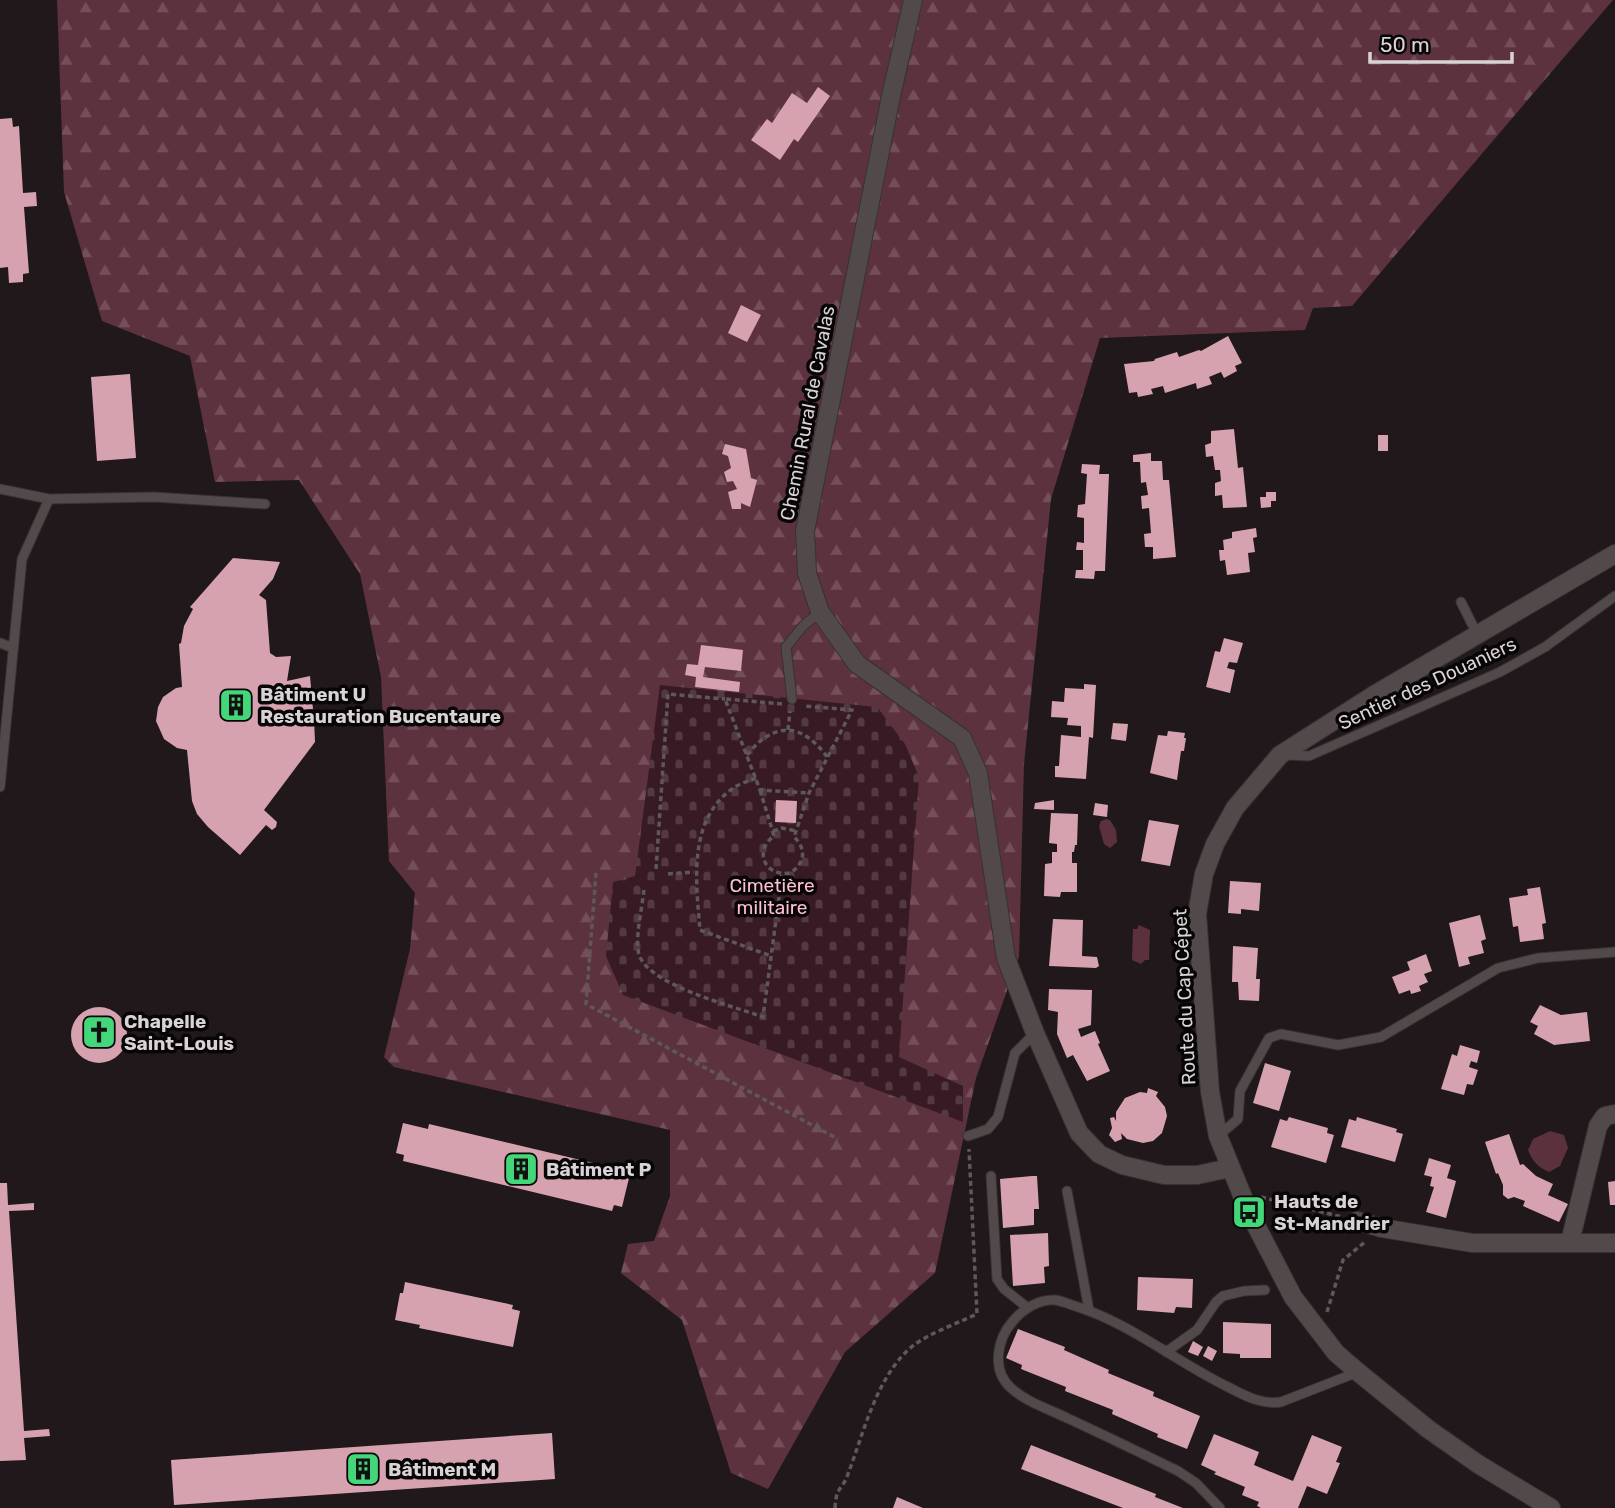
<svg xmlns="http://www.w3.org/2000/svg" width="1615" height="1508" viewBox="0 0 1615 1508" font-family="Rubik,sans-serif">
	<defs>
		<pattern id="forest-firs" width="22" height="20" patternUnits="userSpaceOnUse" patternTransform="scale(1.75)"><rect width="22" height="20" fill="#5d323f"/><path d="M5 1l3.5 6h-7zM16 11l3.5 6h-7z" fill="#744f5a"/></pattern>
		<pattern id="cemetery-stones" width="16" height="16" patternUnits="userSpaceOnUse" patternTransform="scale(1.75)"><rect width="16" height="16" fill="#371a23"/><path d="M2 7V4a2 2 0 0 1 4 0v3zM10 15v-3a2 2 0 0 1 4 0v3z" fill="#533a42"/></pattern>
	</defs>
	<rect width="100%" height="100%" fill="#20181a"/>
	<path fill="url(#forest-firs)" d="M57,0H1613L1352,306L1313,308L1305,330L1100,338L1051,499L1024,764L1019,957L976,1078L935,1273L845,1352L768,1489L731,1473L682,1320L621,1273L628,1244L654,1241L670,1196V1130L394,1067L384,1057L410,949L415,893L389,861L381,677L360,574L299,480L215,482L190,356L102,321L64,192Z"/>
	<path fill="url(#cemetery-stones)" d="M660,685L877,707L905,744L919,777L899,1057L963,1086V1122L623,995L606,956L613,882L635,876Z"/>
	<path fill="#5c313e" d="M1106,819L1110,820L1116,830L1117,842L1110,848L1104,844L1099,826L1101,821Z
		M1139,925L1150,930L1149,960H1145L1141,964L1132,960L1133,929H1137Z
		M1550,1131L1564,1135L1568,1148L1560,1166L1549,1172C1539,1168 1532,1161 1528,1150L1533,1139Z"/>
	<path fill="#d7a2b0" d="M818,87L830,96L798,142L794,139L780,160L751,140L767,119L772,123L792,93L807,103Z
		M12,118L13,127L19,126L23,193L36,192L37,206L24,207L29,273L23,274V282L9,283L8,267L0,268V119Z
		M741,305L761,315L747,342L728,333Z
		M1228,336L1242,363L1235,366L1237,371L1224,378L1221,372L1209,377L1212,384L1197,389L1196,383L1165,393L1163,386L1151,389L1153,394L1138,397L1137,392L1129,393L1124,364L1154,361L1155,359L1177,352L1179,357L1199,350L1201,351Z
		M130,374L136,458L97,461L91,377Z
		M1234,429L1238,468L1243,467L1247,507L1223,508L1222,495L1215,496V483L1221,481L1220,470H1215L1213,456L1206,457L1205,445L1211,443V431Z
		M1378,435H1388V451H1378Z
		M725,444L746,449L751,478L757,480L750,507L741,503V509H732L728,492L737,489L733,481L727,482L724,472L731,468L728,456L722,454Z
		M1151,453V461H1162L1163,480H1169L1176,557L1153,559V547H1145L1144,534L1151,533L1149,508L1142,509L1141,496L1148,495L1146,482L1141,483L1140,462H1133V455Z
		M1082,464L1100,465L1099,474H1109L1105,571H1095L1094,579L1075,578L1076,570H1083V550H1076L1077,542L1084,543V518L1077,517L1078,505L1085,504L1087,474L1081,473Z
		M1266,492H1276V501H1271V507L1261,508L1260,497H1266Z
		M1256,528L1257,537L1253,538L1255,552L1248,553L1250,572L1227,575L1225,560L1220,561L1219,550H1224L1223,540L1232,538V532Z
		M233,558L280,562L273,579L259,595L266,600L270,653L276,657L291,656L287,681L310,676L313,709L295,710L296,720L314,719L315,742L264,810L277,822L276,827L272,830L266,825L240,855L208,827L197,814L192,801L187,750L177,748L164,739L156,721L158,707L163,697L176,688L182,687L179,644L181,643L184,626L193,609L190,607Z
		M1224,638L1243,643L1237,663L1229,662L1227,668L1235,670L1230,693L1206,687L1215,651L1220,652Z
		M701,645L743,650L741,671L705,667L703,677L740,682L739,692L695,687L696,677L685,675L687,664L698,665Z
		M1084,684L1096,685L1093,738L1089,737L1086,779L1055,777V766H1059L1061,735L1081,737V726L1067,725L1068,718L1051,717L1052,701L1064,702L1065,688L1084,689Z
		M1113,723L1128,724L1126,741L1111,739Z
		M1168,731L1185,733L1184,738H1186L1184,751H1181L1177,780L1150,773L1158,735L1167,736Z
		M776,800L797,801L796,823L775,822Z
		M1054,800V810L1034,809L1035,803Z
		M1095,803L1108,805L1107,817L1093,815Z
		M1051,813L1078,814L1077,845H1075L1074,852H1072V863H1077V892H1061L1060,897L1044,896L1045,864L1052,863V852H1057V844L1049,843Z
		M1149,820L1179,825L1170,866L1141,861Z
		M1230,881L1261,883L1259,911L1241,909V914L1228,913Z
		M1540,887L1546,923L1542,924L1544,939L1520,942L1518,926L1513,927L1509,898L1528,895L1527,889Z
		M1480,915L1486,939L1481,941L1484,953L1468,957L1470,964L1459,967L1449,923Z
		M1053,919L1083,920L1082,956L1097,957L1099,966L1096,968L1049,966Z
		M1233,946L1258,948L1256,979H1260L1259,1001L1239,1000L1238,982H1232Z
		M1426,954L1432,971L1424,974L1428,982L1419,986L1421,991L1411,994L1410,990L1399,994L1392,977L1410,970L1407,962Z
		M1049,989L1092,990L1091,1025L1078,1029L1081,1037L1095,1031L1100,1043L1098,1044L1110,1071L1087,1081L1073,1055L1067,1058L1057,1034L1058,1012L1048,1010Z
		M1540,1005L1561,1015L1587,1012L1590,1041L1554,1045L1534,1034L1538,1026L1530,1022Z
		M71 1035a28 28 0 1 1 56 0a28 28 0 1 1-56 0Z
		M1460,1045L1480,1051L1477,1063L1471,1061L1469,1067L1478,1070L1473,1085L1467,1084L1464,1095L1441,1089L1452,1054L1457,1056Z
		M1265,1063L1291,1071L1279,1111L1253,1103Z
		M1148,1088L1158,1092L1156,1096L1165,1107L1167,1116L1162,1133L1153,1141L1143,1143L1127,1139L1121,1133L1122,1139L1115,1142L1109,1135L1112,1128L1110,1118L1114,1117L1116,1121V1112L1125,1098L1140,1092L1147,1093Z
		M1289,1117L1328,1128L1327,1133L1334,1135L1326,1163L1271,1147L1280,1119L1287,1121Z
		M1357,1117L1397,1129L1396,1132L1403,1134L1395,1162L1341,1147L1349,1119L1356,1121Z
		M403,1123L428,1129L429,1124L606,1166L605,1172L629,1178L622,1207L614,1205L612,1211L403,1161L404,1155L396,1153Z
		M1509,1134L1520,1165L1523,1164L1536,1176L1553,1184L1548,1195L1568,1204L1559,1222L1523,1206L1525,1201L1514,1197L1508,1199L1503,1195V1185L1498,1173L1496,1174L1485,1142Z
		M1429,1158L1451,1165L1447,1178L1456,1181L1446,1218L1426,1212L1434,1187L1430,1186L1432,1177L1424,1175Z
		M1032,1176H1037L1039,1209H1034V1225L1003,1228L1000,1179Z
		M1615,1181V1205H1610L1608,1182Z
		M0,1183H7L8,1205L34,1203V1210L9,1211L24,1431L49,1429L50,1436L24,1438L26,1460L0,1461Z
		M1048,1233L1049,1266L1044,1267L1045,1283L1013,1286L1010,1235Z
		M1138,1277L1193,1279L1192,1308L1176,1307L1174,1313L1137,1310Z
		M405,1282L513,1305L512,1309L520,1311L513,1347L419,1328L420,1325L395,1320L400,1293H403Z
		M1223,1322L1271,1324V1358H1240V1354L1223,1353Z
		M1018,1329L1065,1347L1064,1350L1109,1370L1108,1373L1154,1392L1153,1396L1200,1416L1187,1449L1157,1437L1158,1434L1112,1414L1113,1410L1065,1391L1066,1387L1021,1369L1022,1365L1006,1358Z
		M1193,1341L1203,1347L1198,1356L1188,1352Z
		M1208,1346L1217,1351L1212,1361L1203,1356Z
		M552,1433L555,1479L174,1505L171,1460Z
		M1214,1434L1259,1452L1254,1465L1293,1481L1312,1435L1342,1447L1336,1462L1340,1463L1327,1494L1307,1486L1298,1508H1261L1257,1506L1259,1502L1242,1495L1245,1487L1214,1474L1216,1472L1201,1465Z
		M1031,1445L1156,1494L1155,1497L1183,1508H1123L1021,1469Z
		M897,1497L923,1508H893Z"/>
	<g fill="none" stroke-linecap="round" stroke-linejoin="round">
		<g stroke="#373233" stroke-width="11">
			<path id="service" d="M0,489L49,499
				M1461,602L1477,634
				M0,643L13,648
				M792,699L786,647L803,626L820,612
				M1287,755L1309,756L1500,672L1545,647L1615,596
				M0,787L22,559L49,499L154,497L265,504
				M968,1136L988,1129L998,1117L1015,1053L1035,1033
				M1218,1136L1238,1119L1240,1091L1269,1038L1281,1034L1338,1045L1381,1037L1498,968L1538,958L1615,952
				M991,1176L997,1279L1004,1289L1028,1308
				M1067,1191L1089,1310
				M1166,1352L1197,1330L1216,1302L1223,1296L1244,1291L1265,1290
				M1220,1508L1196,1483L1178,1471C1141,1453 1104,1435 1067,1418C1049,1409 1026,1402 1011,1388C991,1370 997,1339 1013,1321C1023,1309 1039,1299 1055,1300C1062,1301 1069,1304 1075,1306C1130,1323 1175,1361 1226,1386C1244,1395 1260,1405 1281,1402L1358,1372"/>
		</g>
		<g stroke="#373233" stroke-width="20">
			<path id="minor" d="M913,0L891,96L805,531L807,573L820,612L857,664L962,738L978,773L1006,958L1035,1033L1079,1133L1099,1154L1122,1165L1164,1175H1197L1230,1168
				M1357,1221L1382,1228L1472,1243H1615
				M1570,1242L1598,1126L1605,1116L1615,1114
				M1551,1508L1478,1464L1428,1429L1358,1372L1336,1353L1293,1297L1249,1212L1218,1136L1210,1092L1197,914L1204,874L1215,844L1235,808L1280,755L1374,695L1615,554"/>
		</g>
		<path stroke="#5f585a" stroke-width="3.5" stroke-dasharray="5 3.5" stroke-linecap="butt" d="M782,704L725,699L760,790L809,793
			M788,730L790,711
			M747,755C774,721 802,722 828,758
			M756,778C749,781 741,783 735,787C687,818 696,882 700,930L771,956
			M760,790L774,836C753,851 765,877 790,873C805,864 807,849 794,837L809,793L852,710L804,706
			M773,831L782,828L796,831
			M656,869L668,694L725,699
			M596,873L586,1004L838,1139
			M668,874L694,872
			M644,890C642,908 636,933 638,950C641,984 734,1006 763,1017L782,875
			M1261,1197L1342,1217
			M1327,1312L1343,1260L1365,1242
			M835,1508C836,1486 842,1491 848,1474C864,1432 877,1374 914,1345C928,1334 960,1322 977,1314L969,1149"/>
		<use href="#service" stroke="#52494b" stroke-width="9"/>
		<use href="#minor" stroke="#52494b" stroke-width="18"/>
	</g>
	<defs>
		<g id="building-square" transform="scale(1.75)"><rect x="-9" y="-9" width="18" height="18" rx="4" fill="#44d77a" stroke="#080506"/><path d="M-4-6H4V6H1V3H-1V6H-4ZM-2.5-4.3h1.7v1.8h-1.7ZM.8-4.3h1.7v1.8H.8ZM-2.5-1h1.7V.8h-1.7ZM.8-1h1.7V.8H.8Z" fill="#111"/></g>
		<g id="church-square" transform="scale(1.75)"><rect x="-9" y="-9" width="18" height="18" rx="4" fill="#44d77a" stroke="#080506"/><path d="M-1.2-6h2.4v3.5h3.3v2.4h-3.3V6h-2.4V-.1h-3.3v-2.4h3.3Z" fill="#111"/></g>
		<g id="bus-square" transform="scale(1.75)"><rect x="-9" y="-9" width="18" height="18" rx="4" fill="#44d77a" stroke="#080506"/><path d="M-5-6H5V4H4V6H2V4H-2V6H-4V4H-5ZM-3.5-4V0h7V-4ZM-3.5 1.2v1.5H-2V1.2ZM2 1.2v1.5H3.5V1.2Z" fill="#111"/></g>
	</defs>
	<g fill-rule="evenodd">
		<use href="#building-square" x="236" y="705"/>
		<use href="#church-square" x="99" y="1032"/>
		<use href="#building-square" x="521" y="1169"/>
		<use href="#bus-square" x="1249" y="1212"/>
		<use href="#building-square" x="363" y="1469"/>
	</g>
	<g text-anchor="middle" stroke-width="7" stroke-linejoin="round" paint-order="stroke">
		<g font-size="19" fill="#d8d3d4" stroke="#080506">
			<text transform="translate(807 413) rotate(-79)" y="7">Chemin Rural de Cavalas</text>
			<text transform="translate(1427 683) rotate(-25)" y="7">Sentier des Douaniers</text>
			<text transform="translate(1184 997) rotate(-93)" y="7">Route du Cap Cépet</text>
		</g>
		<g font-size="19" font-weight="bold" fill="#d8d3d4" stroke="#080506" text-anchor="start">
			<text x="260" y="701">Bâtiment U<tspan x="260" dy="22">Restauration Bucentaure</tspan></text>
			<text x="124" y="1028">Chapelle<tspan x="124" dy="22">Saint-Louis</tspan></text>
			<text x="546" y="1176">Bâtiment P</text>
			<text x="1274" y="1208">Hauts de<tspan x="1274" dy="22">St-Mandrier</tspan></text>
			<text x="388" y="1476">Bâtiment M</text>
		</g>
		<g font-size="19" fill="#ffbfd0" stroke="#080506">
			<text x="772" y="892">Cimetière<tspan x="772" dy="22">militaire</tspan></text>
		</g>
	</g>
	<path d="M1370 52v10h142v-10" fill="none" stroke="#d8d3d4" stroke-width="3.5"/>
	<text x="1380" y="52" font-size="21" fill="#d8d3d4" stroke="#080506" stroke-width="5" paint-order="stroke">50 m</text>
</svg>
